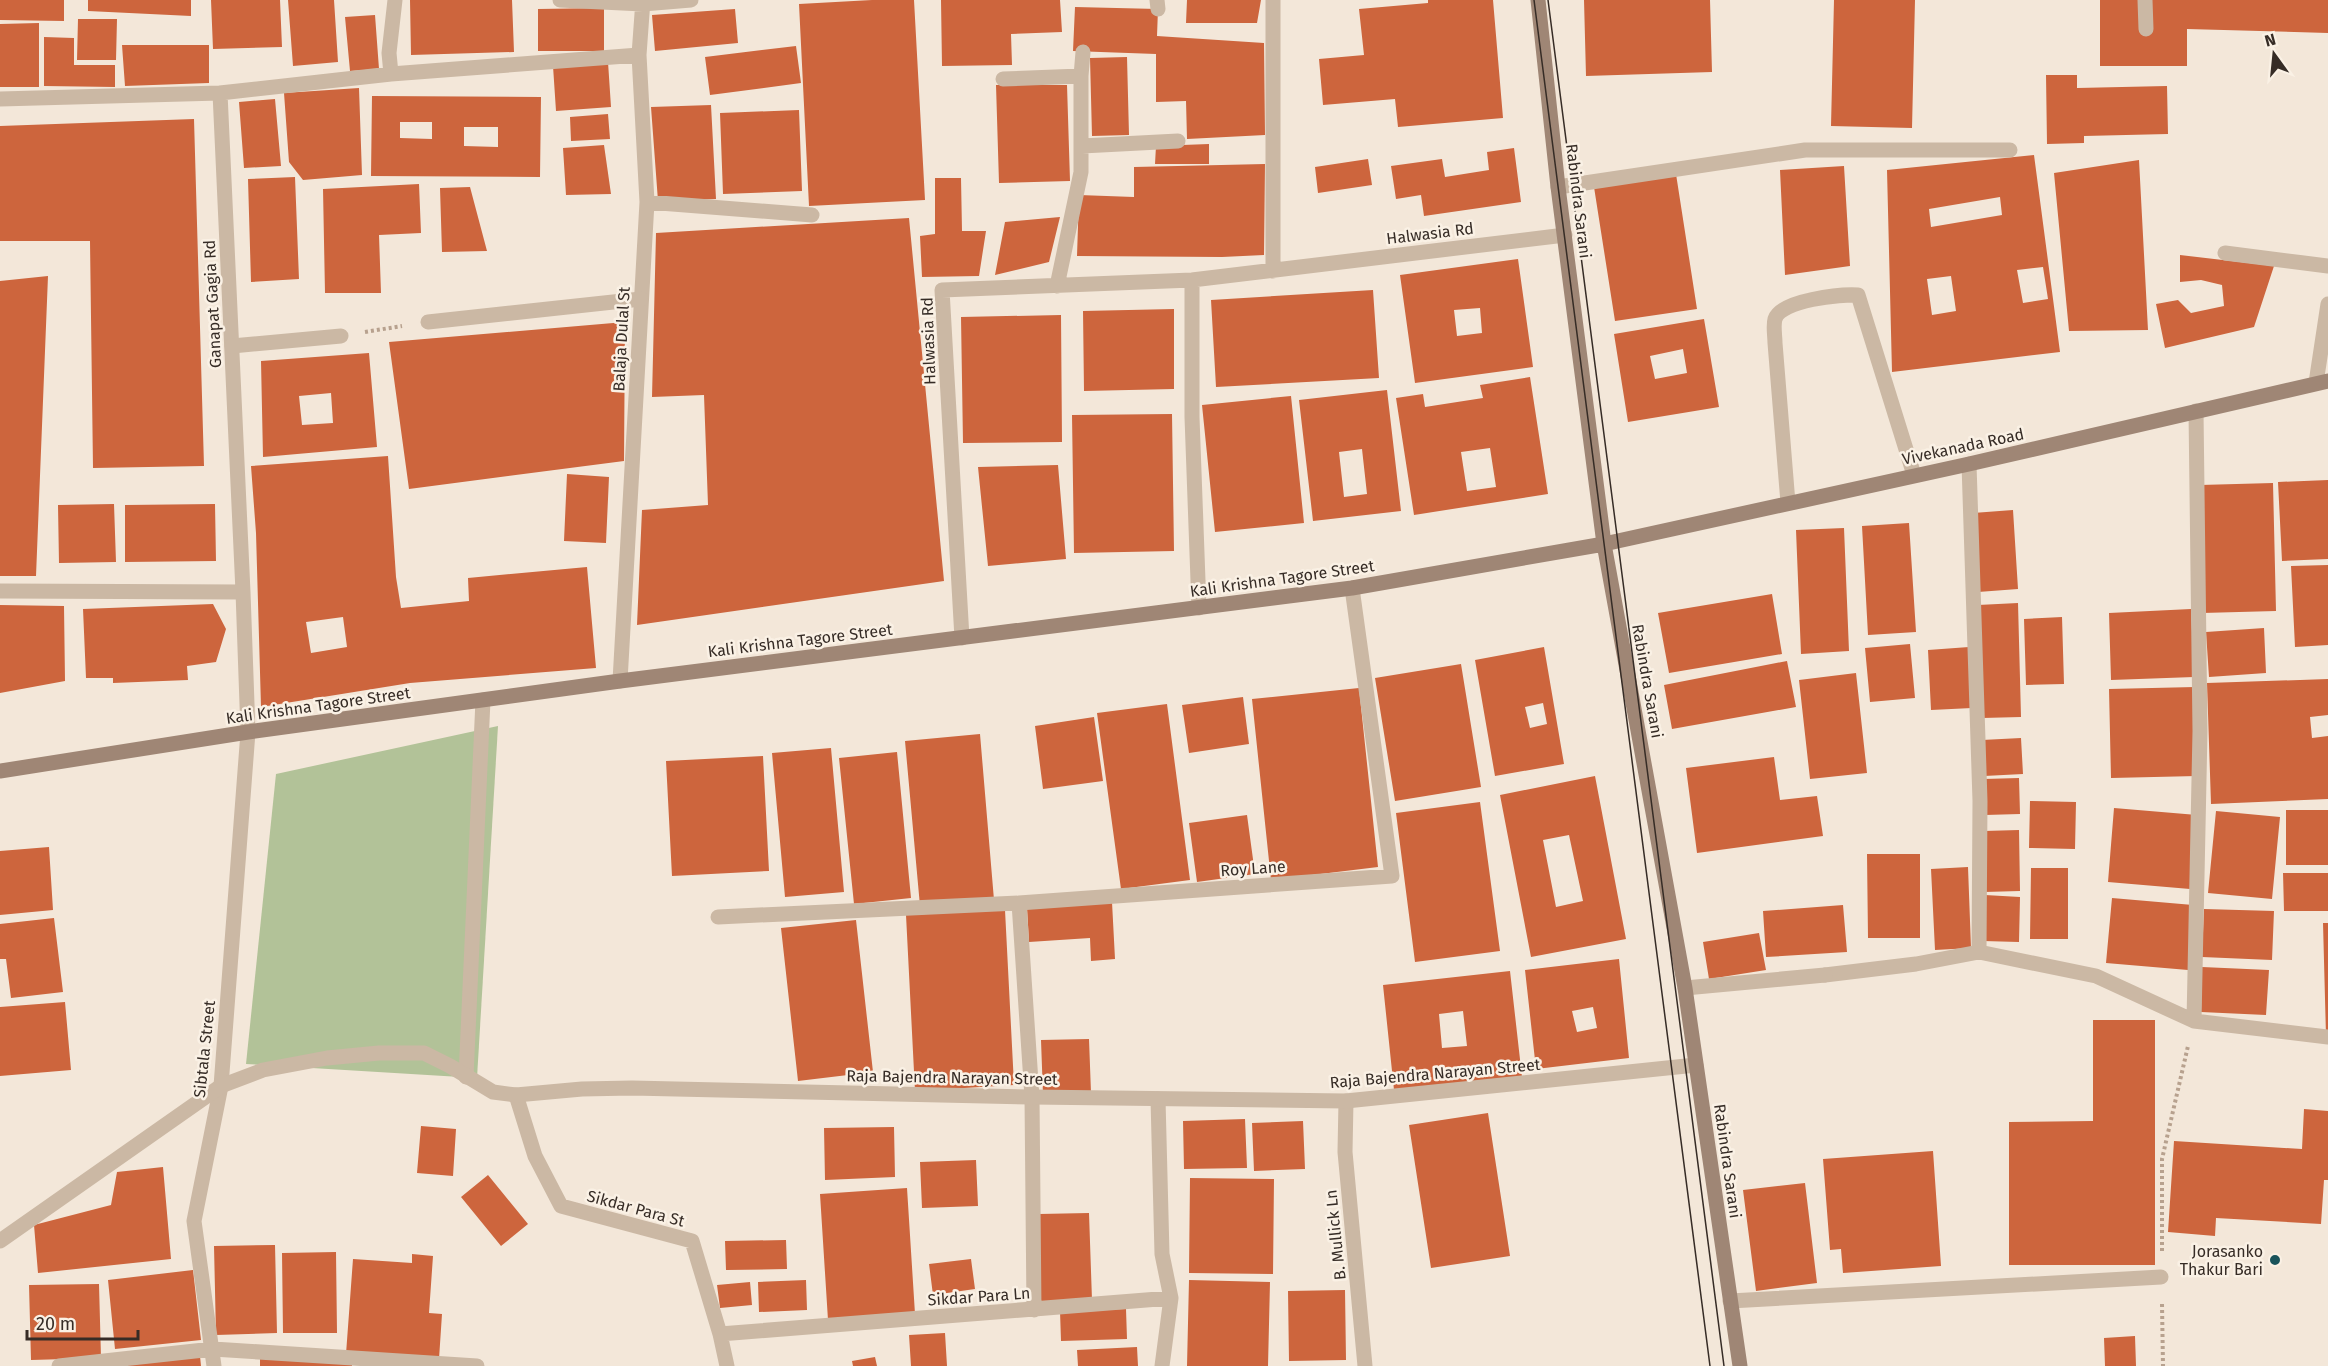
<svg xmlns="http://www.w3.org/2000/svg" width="2328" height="1366" viewBox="0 0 2328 1366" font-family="'Fira Sans',sans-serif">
	<rect width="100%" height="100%" fill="#f3e7d9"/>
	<path fill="#b2c298" d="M498,726L477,1078L246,1064L276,774Z"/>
	<path fill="#cd653d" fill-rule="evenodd" d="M0,0H64V21L0,20Z
		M88,0H191V16L88,11Z
		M211,0H280L282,47L213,49Z
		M288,0H334L338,62L293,66Z
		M410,0H512L514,52L411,55Z
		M872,0H914L925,200L809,206L799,4Z
		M941,0H1060L1062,32L1011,34L1012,65L942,66Z
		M1187,0H1261L1257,23H1186Z
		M1428,0H1493L1503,118L1398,127L1395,99L1323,105L1319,59L1364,55L1359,9L1428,3Z
		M1584,0H1710L1712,72L1586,76Z
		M1834,0H1915L1912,128L1831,126Z
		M2100,0H2328V33L2187,29V66H2100Z
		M1075,7L1158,9L1157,36L1264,43L1265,135L1187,139L1186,101L1156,102V54L1073,51Z
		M604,8V51H538V9Z
		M735,9L738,43L655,51L652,15Z
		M375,15L379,69L350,71L345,17Z
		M78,19H117L116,60H77Z
		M39,23V87H0V24Z
		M44,37L74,38V65H115V87L44,86Z
		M122,45H209V83L125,86Z
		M796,46L801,83L710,95L705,57Z
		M1127,57L1129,135L1092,136L1090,58Z
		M608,62L611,107L556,111L553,66Z
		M2046,75H2077V88L2167,86L2168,134L2084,136V143L2047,144Z
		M996,85H1067L1070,181L999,183Z
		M359,88L362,175L303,180L289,162L284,93Z
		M372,96L541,97L540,177L371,176ZM400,122H432V139L400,138ZM464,127H498V147L464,146Z
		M275,99L281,166L244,168L239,102Z
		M711,105L716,199L658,201L651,107Z
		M799,110L802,191L723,194L720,113Z
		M608,114L610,139L571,141L570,117Z
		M194,119L204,466L93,468L90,241H0V126Z
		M1209,144V164H1155L1156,146Z
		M604,145L611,194L566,195L563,148Z
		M1514,148L1521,202L1424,216L1421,195L1396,199L1391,166L1442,159L1445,177L1489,170L1487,152Z
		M2034,155L2060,352L1892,372L1887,170ZM2000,197L2002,215L1931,227L1929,209ZM2043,267L2048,299L2023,303L2017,270ZM1951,276L1956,311L1932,315L1927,279Z
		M1368,159L1372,185L1318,193L1315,167Z
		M2139,160L2148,330L2069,331L2054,173Z
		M1265,164L1264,255L1222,257L1077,256L1079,195L1134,197V167Z
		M1844,166L1850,266L1785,275L1780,170Z
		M1676,174L1697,309L1615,321L1594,187Z
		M295,177L299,279L251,282L248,179Z
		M935,178H961L962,231H986L979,276L922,277L920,236L935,234Z
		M419,184L421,233L379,235L381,293H325L323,189Z
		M470,187L487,251L442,252L440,188Z
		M1060,217L1049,262L995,275L1005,222Z
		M909,218L944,581L637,625L642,510L708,505L704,395L652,397L656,233Z
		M2180,255L2274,266L2254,327L2165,348L2156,304L2178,300L2191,313L2224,306L2222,285L2201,280L2180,282Z
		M1518,259L1533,367L1415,383L1400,275ZM1480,308L1482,333L1457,336L1454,310Z
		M48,276L36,576H0V281Z
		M1373,290L1379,378L1216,387L1211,300Z
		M1174,309V389L1084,391L1083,311Z
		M1061,315L1062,442L963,443L961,317Z
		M1704,319L1719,407L1628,422L1614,334ZM1683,349L1687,373L1655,379L1650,356Z
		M625,322L624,461L409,489L389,342Z
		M369,353L377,447L263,457L261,361ZM331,393L333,423L302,425L299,396Z
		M1530,377L1548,494L1414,515L1396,398L1423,394L1425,407L1483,398L1480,385ZM1490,448L1496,487L1467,491L1461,452Z
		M1387,390L1401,511L1313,521L1299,400ZM1362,449L1367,494L1344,497L1339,452Z
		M1291,396L1304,523L1215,532L1202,405Z
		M1172,414L1174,551L1074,553L1072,415Z
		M388,456L396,577L401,608L469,601L468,578L587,567L596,668L410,683L261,707L256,533L251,466ZM343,617L347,647L311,653L306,622Z
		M1058,465L1066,559L988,566L978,467Z
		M567,474L609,477L606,543L564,541Z
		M2328,480V559L2282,561L2278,482Z
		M2273,483L2276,611L2202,613L2200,485Z
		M114,504L116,562L59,563L58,505Z
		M215,504L216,561L125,562V505Z
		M2013,510L2018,589L1978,592L1973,513Z
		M1909,523L1916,632L1868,635L1862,526Z
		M1844,528L1849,651L1801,654L1796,530Z
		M2328,565V645L2295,647L2291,566Z
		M1772,594L1782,654L1669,673L1658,613Z
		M2018,603L2021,717L1982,718L1978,605Z
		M213,604L226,629L216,662L187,666L188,680L113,683V678H86L83,609Z
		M0,605L64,606L65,681L0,693Z
		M2191,609L2194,677L2111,680L2109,613Z
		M2062,617L2064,684L2026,685L2024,619Z
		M2264,628L2266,673L2209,677L2206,632Z
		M1910,644L1915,698L1870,702L1865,648Z
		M1544,647L1564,764L1495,776L1475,660ZM1543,703L1547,724L1530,728L1525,707Z
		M1969,647L1972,708L1931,710L1928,650Z
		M1787,661L1796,707L1672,729L1664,685Z
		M1461,664L1481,787L1395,801L1375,678Z
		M1856,673L1867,773L1810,779L1799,680Z
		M2328,679V715L2310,717L2312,738L2328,736V799L2211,804L2207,683Z
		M2195,687L2197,776L2111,778L2109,689Z
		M1359,688L1378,867L1271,880L1252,699Z
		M1243,697L1249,744L1189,753L1182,705Z
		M1167,704L1190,880L1121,889L1097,713Z
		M1094,717L1103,781L1043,789L1035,726Z
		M980,734L994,900L920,906L905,741Z
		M2021,738L2023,774L1984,776L1982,740Z
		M831,748L844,892L785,897L772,753Z
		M897,752L911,898L854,904L839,758Z
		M763,756L769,871L672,876L666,761Z
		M1774,757L1780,800L1817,796L1823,836L1697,853L1686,768Z
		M1595,776L1626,939L1531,957L1500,795ZM1569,835L1583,901L1556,907L1543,840Z
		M2019,778L2020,814L1985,815L1984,779Z
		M2030,801L2076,802L2075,849L2029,848Z
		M1480,802L1500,951L1415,962L1396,813Z
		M2114,808L2197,815L2190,889L2108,882Z
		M2286,810H2328V865H2286Z
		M2216,811L2280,817L2272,899L2208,893Z
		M1247,815L1255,874L1197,882L1189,823Z
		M2019,830L2020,891L1984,892V831Z
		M49,847L53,910L0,915V851Z
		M1867,854H1920V938H1868Z
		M1968,867L1971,948L1935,950L1931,869Z
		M2031,868H2068V939H2030Z
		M2283,873H2328V911H2284Z
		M1985,895L2020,897L2019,942L1983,941Z
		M2112,898L2193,905L2188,970L2106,963Z
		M1112,902L1115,959L1091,961L1090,938L1029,942L1027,907Z
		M1843,905L1847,952L1766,957L1763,911Z
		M2204,909L2274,911L2272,960L2202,957Z
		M1005,910L1014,1085L915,1091L906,915Z
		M54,918L63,992L11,998L6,959H0V924Z
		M856,920L873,1072L798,1081L781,928Z
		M2323,923H2328V1035L2326,1036Z
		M1759,933L1766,970L1709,979L1703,942Z
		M1619,959L1629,1058L1536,1069L1525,970ZM1593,1007L1597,1028L1577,1032L1572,1011Z
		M2202,967L2269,970L2266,1015L2201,1012Z
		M1510,971L1522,1077L1394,1090L1383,985ZM1463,1011L1467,1046L1442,1048L1439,1014Z
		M65,1002L71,1070L0,1076V1007Z
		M2093,1020H2155V1265H2009V1122L2093,1121Z
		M1089,1039L1091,1093L1043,1095L1041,1040Z
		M2304,1109L2328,1111V1180H2324L2321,1224L2216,1218L2215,1236L2168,1232L2174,1141L2302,1149Z
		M1488,1113L1510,1256L1431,1268L1409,1125Z
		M1245,1119L1247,1168L1184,1169L1183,1121Z
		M1303,1121L1305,1169L1254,1171L1252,1123Z
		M421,1126L456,1129L453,1176L417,1173Z
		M894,1127L895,1177L825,1180L824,1128Z
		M1933,1151L1941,1266L1843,1273L1841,1249L1830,1250L1823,1159Z
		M976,1160L978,1206L922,1208L920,1162Z
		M163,1167L171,1259L38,1273L34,1225L111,1205L117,1172Z
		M488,1175L528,1224L501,1246L461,1197Z
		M1190,1178L1274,1179L1273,1274L1189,1273Z
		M1805,1183L1817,1283L1756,1291L1743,1190Z
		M907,1188L915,1314L828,1320L820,1194Z
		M1089,1213L1092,1300L1041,1302L1039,1214Z
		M786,1240L787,1269L726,1270L725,1241Z
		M275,1245L277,1333L216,1335L214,1246Z
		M336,1252L337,1333H283L282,1253Z
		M412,1254L433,1256L429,1313L442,1314L439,1359L346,1354L353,1259L412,1263Z
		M971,1259L975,1289L933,1295L929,1264Z
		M193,1270L201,1340L115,1349L108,1280Z
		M806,1280L807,1310L759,1312L758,1282Z
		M1189,1280L1270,1282L1268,1366H1187Z
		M750,1282L752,1305L720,1308L717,1285Z
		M99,1284L101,1358L31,1360L29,1285Z
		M1345,1290L1346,1360L1289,1361L1288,1291Z
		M1126,1309L1127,1339L1061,1341L1060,1311Z
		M945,1333L947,1366H911L909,1335Z
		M2135,1336L2136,1366H2105L2104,1338Z
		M1137,1347L1138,1366H1078L1077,1350Z
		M200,1356L201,1366H114Z
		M875,1357L877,1366H853L852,1361Z
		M260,1358L352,1361V1366H260Z"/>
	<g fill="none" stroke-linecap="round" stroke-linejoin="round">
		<path stroke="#b7a18e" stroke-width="4" stroke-dasharray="3 3" stroke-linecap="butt" d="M365,332L402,326
			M2162,1251V1159L2188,1046
			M2162,1304L2163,1366"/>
		<path stroke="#cbb8a4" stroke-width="15" d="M560,0L643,4L691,0
			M1157,0L1158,9
			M1273,0V271
			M2145,0L2146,29
			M391,74L389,53L395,0
			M1081,76L1083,52
			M1003,79L1081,76V172L1057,286
			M220,93L391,74L639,55
			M0,99L220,93L243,592L248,732L221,1086L194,1221L214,1366
			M1082,146L1178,141
			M1558,187L1805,150H2010
			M647,202L812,215
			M2225,253L2328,266
			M1192,280V417L1199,608
			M1969,464L1980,801L1979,952
			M1788,503L1775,343C1775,336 1773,326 1775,319C1781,300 1841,294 1858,295L1914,475
			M0,591L243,592
			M962,638L942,290L1192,280L1565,235
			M620,681L647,202L639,55L643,0
			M718,917L1019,903
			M1825,975L1916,964L1979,952L2096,976L2194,1021L2328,1037
			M2194,1021L2200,731L2196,411
			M516,1095L535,1156L561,1206L692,1241L720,1334L727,1366
			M1158,1099L1162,1254L1171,1298
			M1346,1101L1345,1152L1365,1366
			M1730,1301L2161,1277
			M1034,1310L1032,1097L1019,903L1392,876L1352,588
			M720,1334L1171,1298L1162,1366
			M59,1366L213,1349L477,1366"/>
		<path stroke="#cbb8a4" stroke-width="15" d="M428,322L641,299
			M232,346L341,336
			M1685,988L1825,975
			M466,1077L483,700"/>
		<path stroke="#cbb8a4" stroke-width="15" d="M2316,383L2328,304
			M0,1241L221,1086L263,1070L327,1058L379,1053H424L450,1066L493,1092L516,1095L582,1089L632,1088L1032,1097L1346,1101L1696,1065"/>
		<path stroke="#9f8675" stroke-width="15" d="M1538,0L1558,187L1604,544L1685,988L1740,1366
			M0,771L248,732L620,681L1352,588L1604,544L1969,464L2328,381"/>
		<path stroke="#362c26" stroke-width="1.5" d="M1534,0L1710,1366
			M1548,0L1724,1366"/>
	</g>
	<circle fill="#19535a" stroke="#faf1e5" stroke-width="2" cx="2275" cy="1260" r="6"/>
	<g text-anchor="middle" stroke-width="5" stroke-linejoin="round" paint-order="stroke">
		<g font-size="16" fill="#362c26" stroke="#faf1e5">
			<text transform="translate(1579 201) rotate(83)" y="6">Rabindra Sarani</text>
			<text transform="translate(1430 233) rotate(-7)" y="6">Halwasia Rd</text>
			<text transform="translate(212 304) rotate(-93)" y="6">Ganapat Gagia Rd</text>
			<text transform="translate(621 339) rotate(-87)" y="6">Balaja Dulal St</text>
			<text transform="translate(928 341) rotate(-92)" y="6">Halwasia Rd</text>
			<text transform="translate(1963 446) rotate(-12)" y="6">Vivekanada Road</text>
			<text transform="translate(1282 578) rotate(-8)" y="6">Kali Krishna Tagore Street</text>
			<text transform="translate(800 640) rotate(-7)" y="6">Kali Krishna Tagore Street</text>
			<text transform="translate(1648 681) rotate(80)" y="6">Rabindra Sarani</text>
			<text transform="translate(318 705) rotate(-8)" y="6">Kali Krishna Tagore Street</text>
			<text transform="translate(1253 868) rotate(-4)" y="6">Roy Lane</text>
			<text transform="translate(204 1049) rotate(-84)" y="6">Sibtala Street</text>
			<text transform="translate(1435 1073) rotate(-5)" y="6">Raja Bajendra Narayan Street</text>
			<text transform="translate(952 1077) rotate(1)" y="6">Raja Bajendra Narayan Street</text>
			<text transform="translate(1728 1161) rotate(82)" y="6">Rabindra Sarani</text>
			<text transform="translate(636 1208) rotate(15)" y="6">Sikdar Para St</text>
			<text transform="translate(1335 1235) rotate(-96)" y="6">B. Mullick Ln</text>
			<text transform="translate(979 1296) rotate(-4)" y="6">Sikdar Para Ln</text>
		</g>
		<g font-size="16" fill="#362c26" stroke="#faf1e5" text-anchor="end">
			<text x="2263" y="1257">Jorasanko<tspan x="2263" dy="18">Thakur Bari</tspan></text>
		</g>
	</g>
	<g transform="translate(2274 54) rotate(345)" stroke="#faf1e5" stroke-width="4.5" paint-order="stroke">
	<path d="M0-4.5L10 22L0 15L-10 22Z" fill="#362c26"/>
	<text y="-9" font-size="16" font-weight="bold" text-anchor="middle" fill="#362c26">N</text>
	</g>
	<path d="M27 1330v9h111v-9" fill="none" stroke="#362c26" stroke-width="3"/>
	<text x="36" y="1330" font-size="18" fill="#362c26" stroke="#faf1e5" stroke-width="4.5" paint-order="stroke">20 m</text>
</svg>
